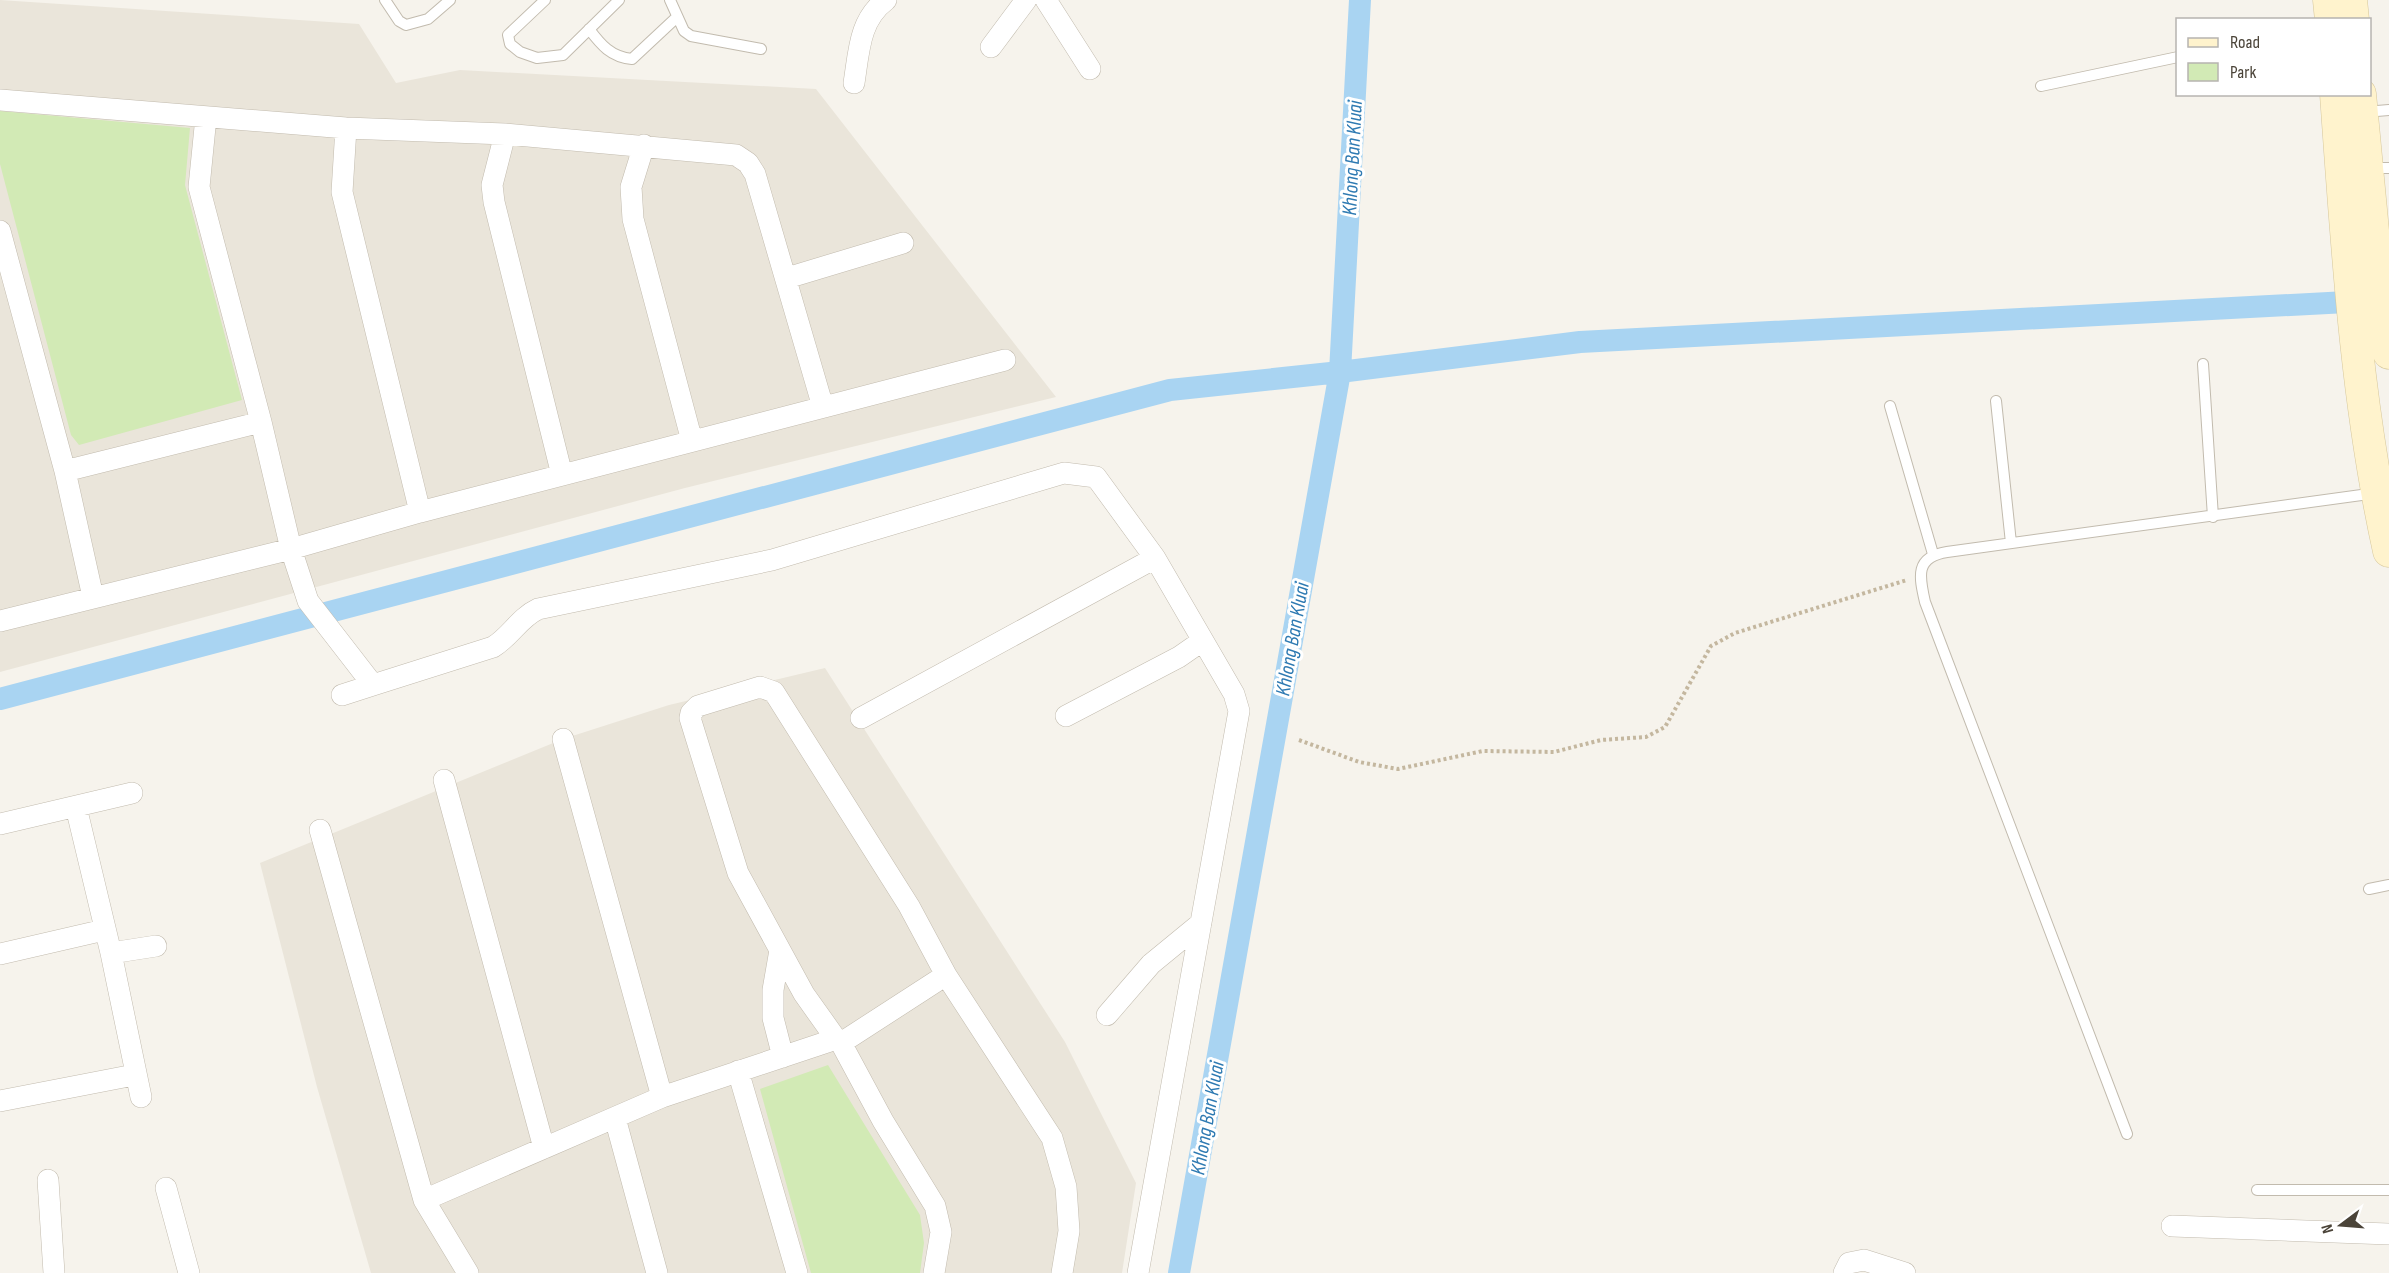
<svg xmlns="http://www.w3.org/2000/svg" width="2389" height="1273" viewBox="0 0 2389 1273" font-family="'Sofia Sans Condensed',sans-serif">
	<rect width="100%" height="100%" fill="#f6f3ec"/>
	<path fill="#eae5da" d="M0,0L359,24L396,83L460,70L816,89L1056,397L685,488L0,672Z
		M825,668L1065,1042L1136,1183L1122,1273H371L317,1087L260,863L563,739L669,705Z"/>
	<path fill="#d2eab5" d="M0,111L190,128L185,185L242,400L79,445L71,435L0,164Z
		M828,1065L920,1215L924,1243L920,1273H811L760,1089Z"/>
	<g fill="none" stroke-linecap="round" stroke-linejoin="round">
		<path stroke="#a9d4f2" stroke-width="22" d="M0,699L1170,390L1340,372L1580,342L2366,301
			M1179,1273L1340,372L1360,0"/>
		<g stroke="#c2bbae" stroke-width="12">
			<path id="lane" d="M385,0L399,21L406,25L428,19L450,0
				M545,0L508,35L510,44L520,52L537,58L563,55L619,0
				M670,0L684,31L691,36L761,49
				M589,29C601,45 611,57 632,59L677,17
				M2041,86L2178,57
				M2365,112L2389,110
				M2371,168H2389
				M2203,364L2213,517
				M1996,401L2011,543
				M1890,406L1933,554
				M2369,889L2389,885
				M2127,1134L1925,602C1919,576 1915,557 1947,552L2376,493
				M2257,1190H2389"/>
		</g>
		<g stroke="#c2bbae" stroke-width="22">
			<path id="street" d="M1046,0L1090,69
				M991,47L1026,0
				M854,83C859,52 859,20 886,0
				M0,100L346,128L505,134L736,155L748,163L755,174L823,407
				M206,117L199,187L261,422L291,549L308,601L373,685L493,647C511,636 519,618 538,609L772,560L1064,473L1096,477L1155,558L1234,694L1239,711L1138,1273
				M346,128L342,192L420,512
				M505,134L492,185L494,202L562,475
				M644,145L631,187L633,219L692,441
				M0,231L65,471L93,597
				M787,278L903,243
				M65,471L261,422
				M0,621L291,549L420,512L1005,360
				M342,695L373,685
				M1066,716L1179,657L1202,641
				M861,718L1155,558
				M563,739L662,1097
				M444,780L544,1148
				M76,807L111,953L141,1097
				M0,824L132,793
				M320,830L424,1200L468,1273
				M780,950L773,990V1018L783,1057
				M111,953L156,946
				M0,954L104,930
				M1107,1015L1151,964L1201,923
				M841,1043L946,975
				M738,1071L797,1273
				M0,1101L134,1075
				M615,1118L657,1273
				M48,1180L54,1273
				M166,1188L189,1273
				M424,1200L662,1097L836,1039
				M2172,1226L2389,1234
				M934,1273L941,1232L935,1206L883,1121L841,1043L836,1039L804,994L738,873L690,718L691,713L698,706L760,687L774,692L909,906L946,975L1052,1138L1066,1187L1069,1231L1062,1273
				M1844,1273L1849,1263L1864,1260L1905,1273"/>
		</g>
		<g stroke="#d6c79b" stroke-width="33">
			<path id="secondary" d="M2329,0L2331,20
				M2351,0L2353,20
				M2336,94C2347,247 2356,402 2389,551
				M2360,94L2375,252L2389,353"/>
		</g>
		<path stroke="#c4b79f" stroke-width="4" stroke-dasharray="3 3" stroke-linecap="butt" d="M1299,740L1359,762L1398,769L1483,751L1554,752L1601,740L1646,737L1665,727L1711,646L1735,633L1907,580"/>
		<use href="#lane" stroke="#fff" stroke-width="10"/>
		<use href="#street" stroke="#fff" stroke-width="21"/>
		<use href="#secondary" stroke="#fff3cd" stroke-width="32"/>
	</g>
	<g text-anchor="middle" stroke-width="6" stroke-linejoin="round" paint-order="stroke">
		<g font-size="21" font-style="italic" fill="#2e7ab2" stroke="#fff">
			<text transform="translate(1352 158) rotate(-87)" y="7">Khlong Ban Kluai</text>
			<text transform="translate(1292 639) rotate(-80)" y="7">Khlong Ban Kluai</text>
			<text transform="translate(1207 1118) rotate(-80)" y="7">Khlong Ban Kluai</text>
		</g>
	</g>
	<rect x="2176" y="18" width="195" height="78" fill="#ffffff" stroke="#b7b4b0" stroke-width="1.5"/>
	<rect x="2188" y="38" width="30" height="9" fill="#fff3cd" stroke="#b7b4b0" stroke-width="1.5"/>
	<text x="2230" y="48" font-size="18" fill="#4b4439">Road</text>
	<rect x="2188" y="63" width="30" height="18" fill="#d2eab5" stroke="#b7b4b0" stroke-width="1.5"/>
	<text x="2230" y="78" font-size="18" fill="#4b4439">Park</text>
	<g transform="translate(2341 1225) rotate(254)" stroke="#ffffff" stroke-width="4.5" paint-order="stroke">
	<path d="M0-4.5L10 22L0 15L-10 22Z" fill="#4b4439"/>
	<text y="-9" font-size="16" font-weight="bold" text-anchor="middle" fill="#4b4439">N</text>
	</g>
</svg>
